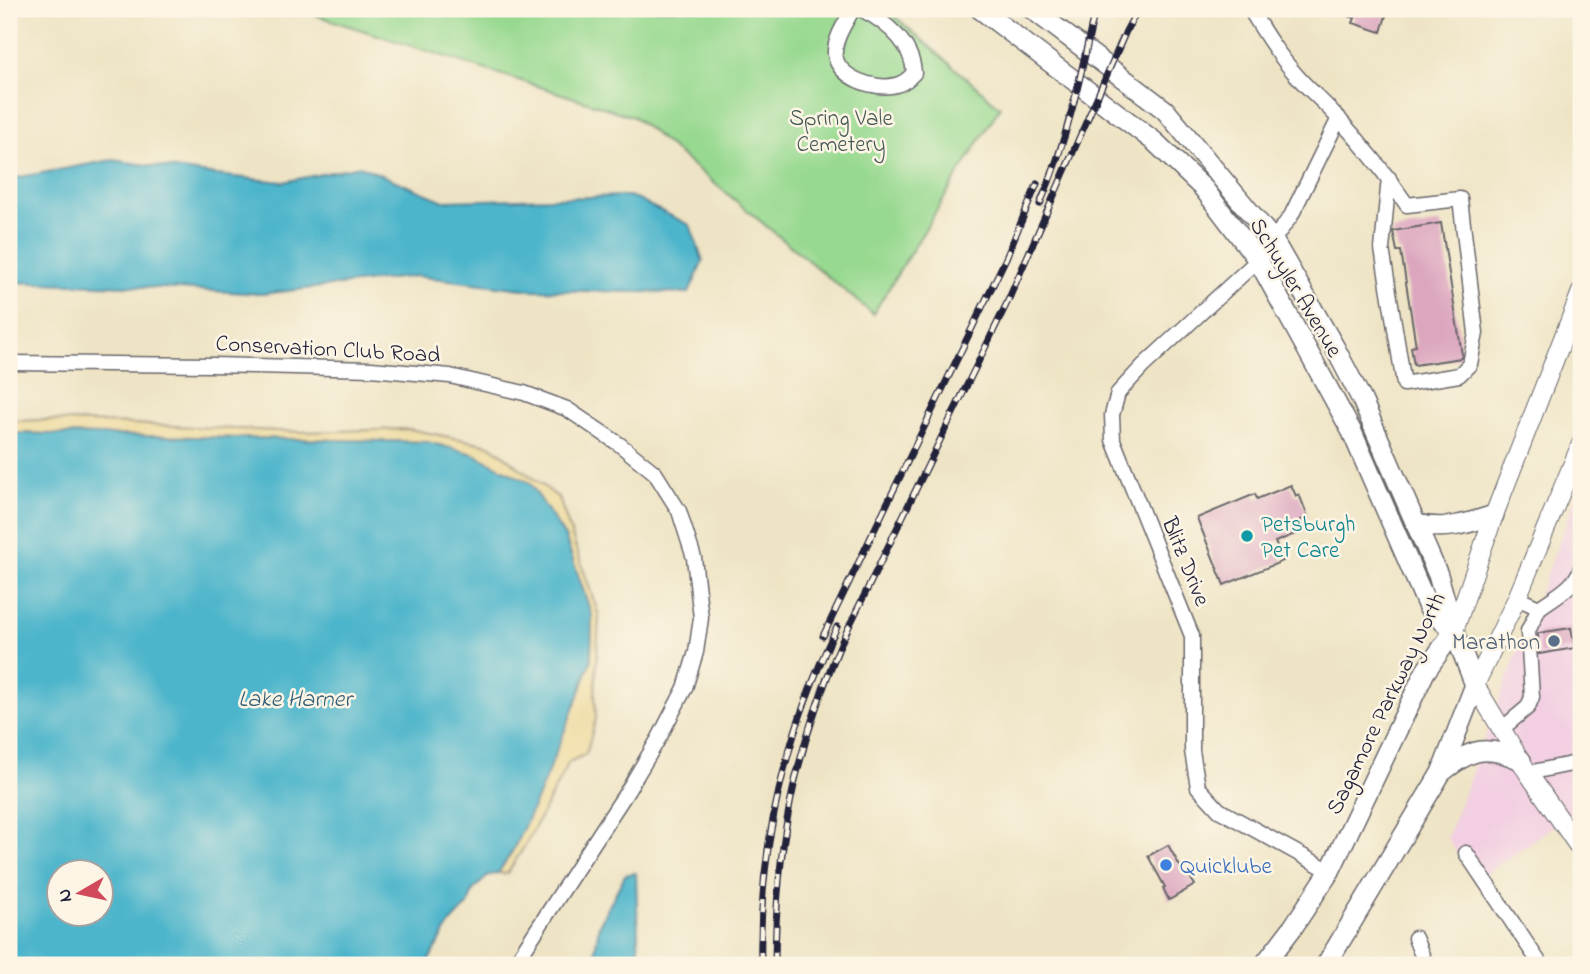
<svg xmlns="http://www.w3.org/2000/svg" width="1590" height="974" viewBox="0 0 1590 974" font-family="'Indie Flower',sans-serif">
	<rect width="100%" height="100%" fill="#fcf5e5"/>
	<filter id="ink" filterUnits="userSpaceOnUse"><feTurbulence type="fractalNoise" baseFrequency=".0143" numOctaves="2"/><feDisplacementMap in="SourceGraphic" scale="14" xChannelSelector="R" yChannelSelector="G"/><feConvolveMatrix kernelMatrix="1 2 1 2 8 2 1 2 1" color-interpolation-filters="sRGB"/></filter>
	<filter id="wash" filterUnits="userSpaceOnUse"><feTurbulence type="fractalNoise" baseFrequency=".00686" numOctaves="4" result="noise"/><feDisplacementMap in="SourceGraphic" scale="28" xChannelSelector="R" yChannelSelector="G"/><feGaussianBlur stdDeviation="1.57" result="paint"/><feColorMatrix in="noise" values="0 0 0 0 0 0 0 0 0 0 0 0 0 0 0 0 0 1.4 0 .05"/><feComposite in="paint" operator="in"/></filter>
	<g filter="url(#wash)">
		<rect width="100%" height="100%" fill="#eee4c5"/>
		<path fill="#f2cfe2" d="M1581,484V811L1579,808L1476,881L1447,838Z"/>
		<path fill="#97d990" stroke="#5c7e66" stroke-width="2" d="M296,9H886L1000,107L873,314L634,117Z"/>
		<path fill="#eeda9e" stroke="#887e6c" stroke-width="2" d="M46,420L301,432L409,429L490,445L559,498L599,616L595,696L596,718L586,754L569,762L527,842L507,874L498,873L513,850L579,695L591,660L592,616L565,537L428,442L9,433V421Z"/>
		<path fill="#4db5cb" stroke="#386c83" stroke-width="2" fill-rule="evenodd" d="M112,160L216,175L283,182L360,166L444,201L630,196L690,225L703,261L689,293L531,290L416,276L262,294L129,286L9,282V179Z
			M9,433L428,442L474,454L530,483L565,537L592,616L591,660L579,695L539,794L513,850L498,873L488,876L473,890L468,905L450,924L426,965H9ZM60,872H102V914H60Z
			M636,873L639,965H593L599,925L625,875Z"/>
		<g id="blocks">
			<path fill="#dca6bf" d="M1333,9H1388L1381,32L1353,23L1355,18L1333,11Z
				M1441,223L1462,355L1461,358L1414,365L1411,347L1416,346L1401,251H1397L1393,231Z
				M1291,485L1296,496L1299,494L1308,517L1301,520L1305,530L1275,542L1283,561L1224,585L1197,518L1255,494L1257,499Z
				M1571,628L1575,648L1539,654L1538,633Z
				M1168,845L1185,875L1188,874L1195,885L1169,900L1163,888L1165,887L1148,856Z"/>
		</g>
	</g>
	<g filter="url(#ink)">
		<use href="#blocks" fill-opacity="0" stroke="#69666b" stroke-width="2"/>
		<g fill="none" stroke-linecap="round" stroke-linejoin="round">
			<g stroke="#69666b" stroke-width="17">
				<path id="minor" d="M853,9C846,22 834,39 835,54C837,78 876,91 896,85C904,83 908,79 914,73C912,43 886,22 861,9
					M1250,9C1264,32 1278,55 1297,76C1310,91 1326,104 1339,119C1364,146 1386,174 1407,205L1460,199L1476,333L1470,364L1459,375L1404,384L1382,249L1389,178
					M1565,331L1581,337
					M9,363L212,365L371,369L450,376L524,393L567,409L619,444L655,473L679,511L694,558L701,618L696,652L685,688L659,738L628,790L514,965
					M1517,598L1539,608C1555,596 1574,588 1581,568
					M1503,728L1528,707L1532,697L1528,631L1539,608
					M1528,773L1581,762
					M1466,853L1541,965
					M1330,871L1219,810L1198,787L1192,751V636L1113,440L1112,415L1118,393L1143,366L1258,260L1291,216L1339,118
					M1415,938L1426,965"/>
			</g>
			<g stroke="#69666b" stroke-width="20">
				<path id="major" d="M1581,444L1517,598L1475,685L1528,773L1581,850
					M1454,631L1494,515L1581,292"/>
			</g>
			<g stroke="#69666b" stroke-width="22">
				<path id="highway" d="M980,9L1155,142L1204,189L1258,260L1352,432L1428,607L1452,630
					M1032,9L1165,110L1273,240L1335,348L1362,400L1438,575L1454,631L1475,685L1441,773L1326,965
					M1416,524C1444,531 1467,524 1494,515
					M1442,772C1471,749 1485,744 1521,760
					M1264,965L1293,927L1330,871L1425,672L1454,631"/>
			</g>
			<use href="#minor" stroke="#fff" stroke-width="14"/>
			<use href="#major" stroke="#fff" stroke-width="18"/>
			<use href="#highway" stroke="#fff" stroke-width="19"/>
			<g stroke="#22223b" stroke-width="7">
				<path id="rail" d="M1040,204C1067,142 1081,75 1095,9
					M823,636L1006,258L1037,184
					M761,965C758,849 786,731 837,627
					M775,965C776,844 794,754 841,643L1007,303L1126,31L1138,9"/>
			</g>
			<use href="#rail" stroke="#fcf5e5" stroke-width="4.5" stroke-dasharray="13" stroke-linecap="butt"/>
		</g>
	</g>
	<circle fill="#0f9aa8" stroke="#fcf5e5" stroke-width="2.5" cx="1247" cy="536" r="7"/>
	<circle fill="#5c6f8a" stroke="#fcf5e5" stroke-width="2.5" cx="1554" cy="641" r="7"/>
	<circle fill="#3f7fe0" stroke="#fcf5e5" stroke-width="2.5" cx="1166" cy="865" r="7"/>
	<g text-anchor="middle" stroke-width="5" stroke-linejoin="round" paint-order="stroke">
		<g font-size="23" fill="#455954" stroke="#fcf5e5">
			<text x="841" y="125">Spring Vale<tspan x="841" dy="26">Cemetery</tspan></text>
		</g>
		<g font-size="23" fill="#22223b" stroke="#fcf5e5">
			<text transform="translate(1297 287) rotate(59)" y="8">Schuyler Avenue</text>
			<text transform="translate(328 348) rotate(3)" y="8">Conservation Club Road</text>
			<text transform="translate(1187 561) rotate(68)" y="8">Blitz Drive</text>
			<text transform="translate(1385 703) rotate(-64)" y="8">Sagamore Parkway North</text>
		</g>
		<g font-size="23" fill="#0d838f" stroke="#fcf5e5" text-anchor="start">
			<text x="1261" y="531">Petsburgh<tspan x="1261" dy="26">Pet Care</tspan></text>
		</g>
		<g font-size="23" fill="#4e5e75" stroke="#fcf5e5" text-anchor="end">
			<text x="1540" y="649">Marathon</text>
		</g>
		<g font-size="23" fill="#366cbe" stroke="#fcf5e5" text-anchor="start">
			<text x="1180" y="873">Quicklube</text>
		</g>
		<g font-size="24" font-style="italic" fill="#335d75" stroke="#fcf5e5">
			<text x="295" y="706">Lake Harner</text>
		</g>
	</g>
	<rect width="1590" height="974" fill="none" stroke="#fcf5e5" stroke-width="35"/>
	<g transform="translate(80 893) rotate(261)"><circle r="33" fill="#fcf5e5" stroke="#a5a1a1" stroke-width="2"/>
	<path d="M0-5L12 26L0 18L-12 26Z" fill="#d1495b"/>
	<text y="-10" font-size="19" font-weight="bold" text-anchor="middle" fill="#22223b">N</text>
	</g>
</svg>
